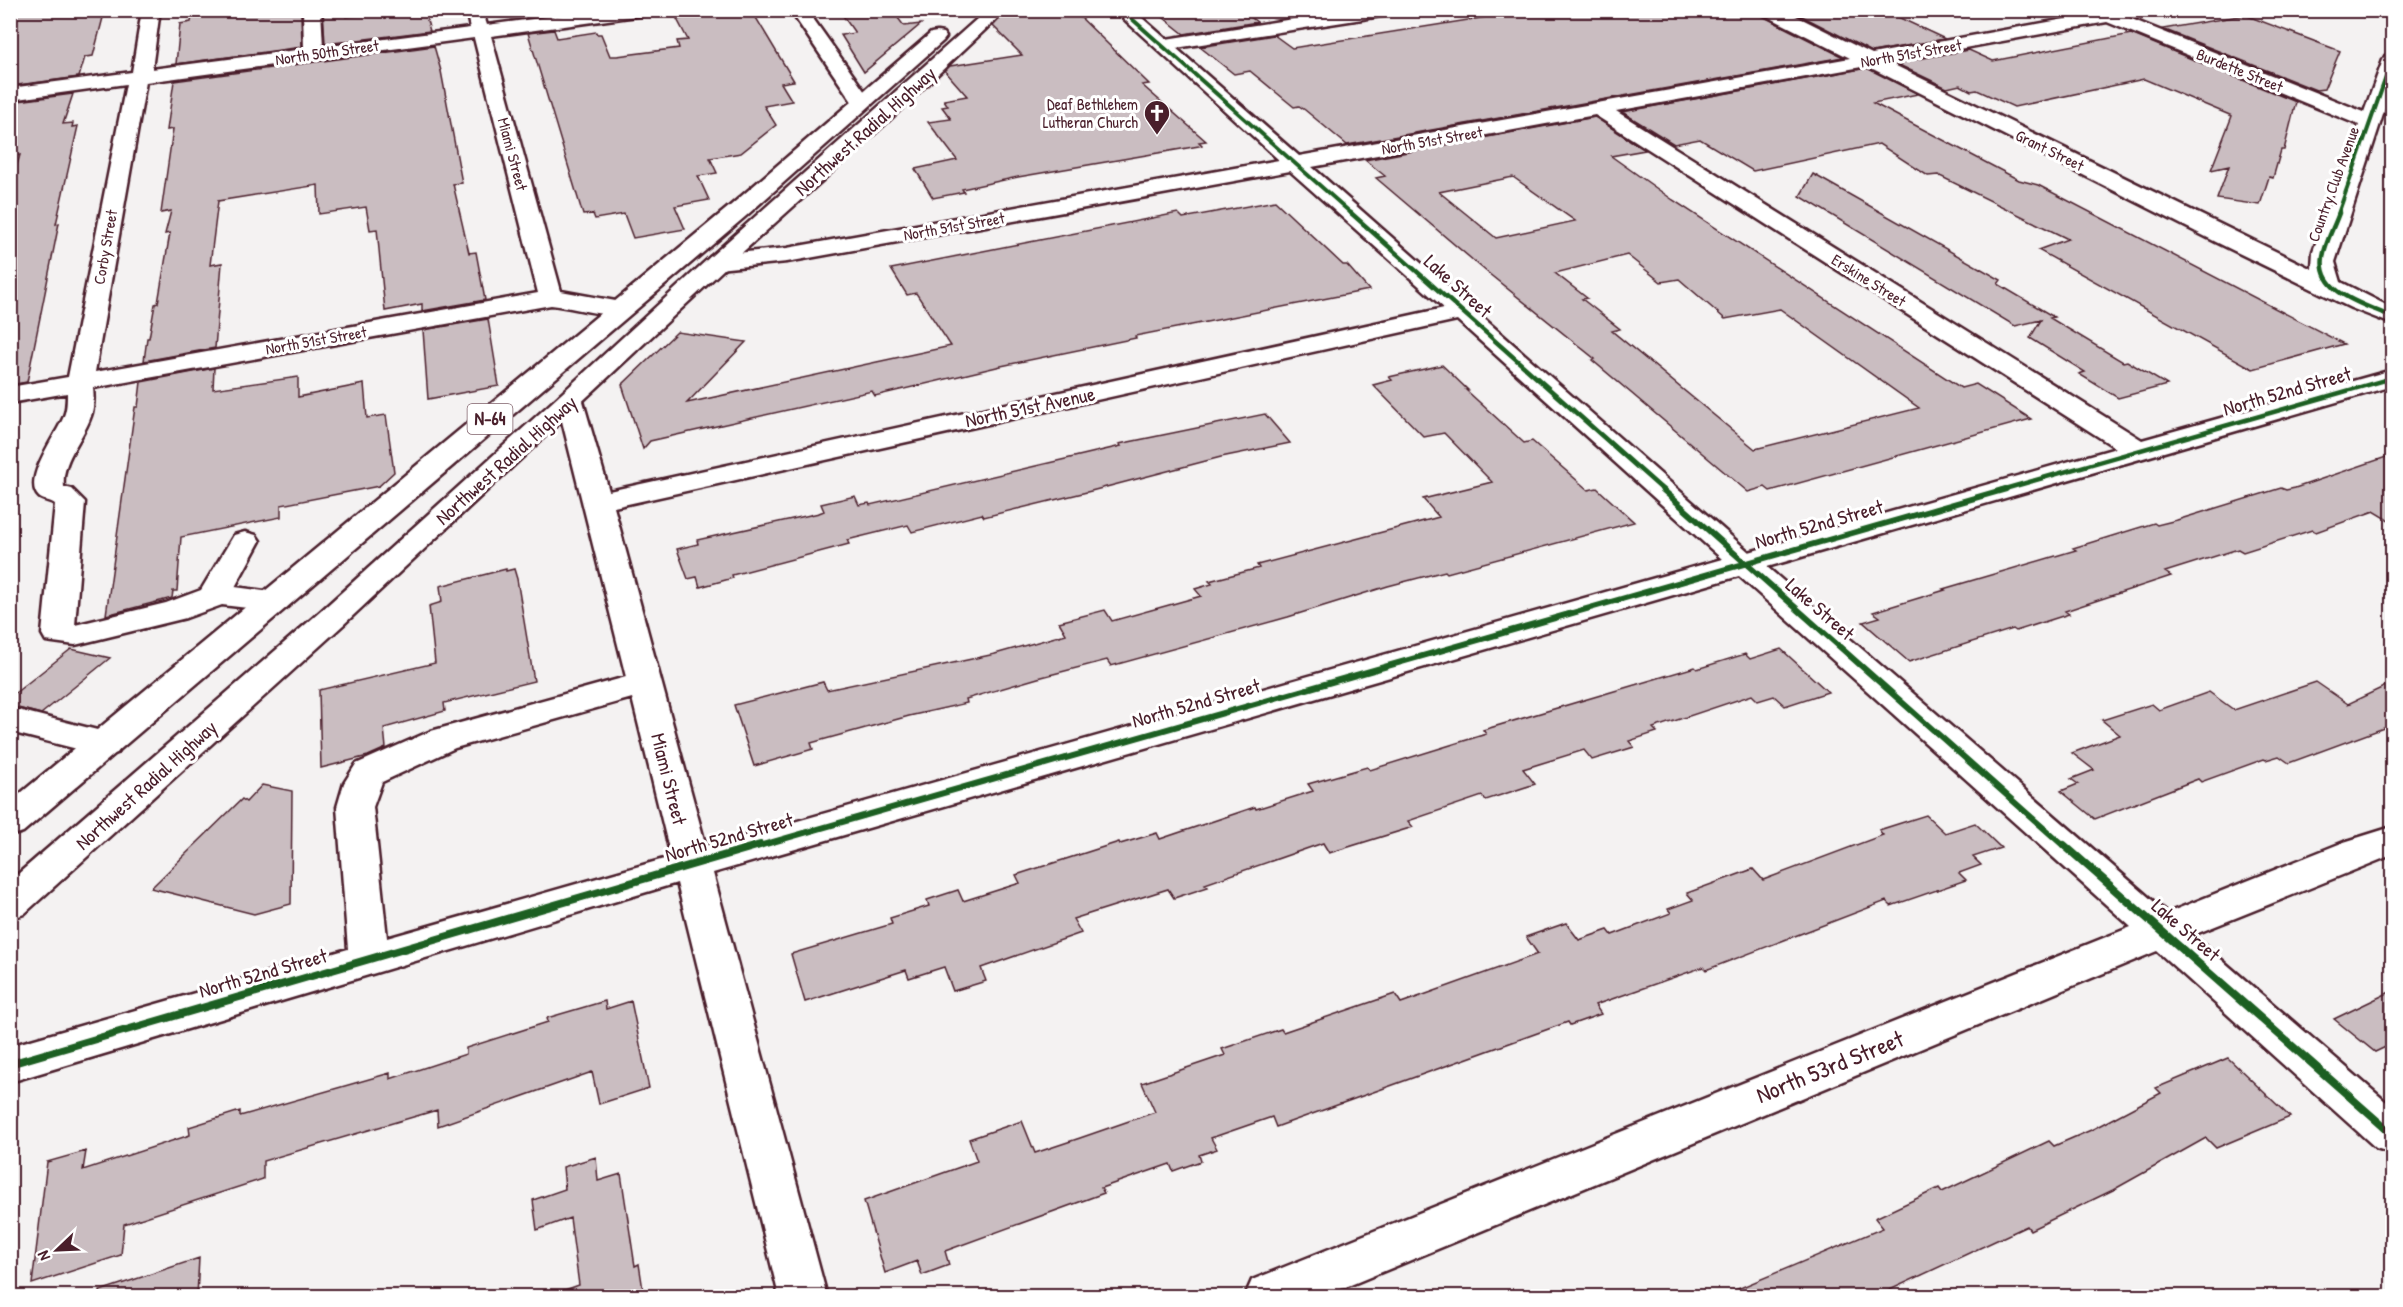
<svg xmlns="http://www.w3.org/2000/svg" width="2403" height="1307" viewBox="0 0 2403 1307" font-family="'Patrick Hand',sans-serif">
	<rect width="100%" height="100%" fill="#f4f2f2"/>
	<filter id="ink" filterUnits="userSpaceOnUse"><feTurbulence type="fractalNoise" baseFrequency=".0167" numOctaves="2"/><feDisplacementMap in="SourceGraphic" scale="12" xChannelSelector="R" yChannelSelector="G"/><feConvolveMatrix kernelMatrix="1 2 1 2 8 2 1 2 1" color-interpolation-filters="sRGB"/></filter>
	<g filter="url(#ink)">
		<path fill="#cabdc1" stroke="#4a1f2b" stroke-width="1.5" fill-rule="evenodd" d="M10,10H105L93,56L85,57L79,77L10,86Z
			M193,10H301L302,47L176,64L180,24L191,22Z
			M323,10H346V17L401,10H424L430,31L325,44Z
			M839,10H892L904,26L921,24L864,72L841,35L855,33Z
			M1008,10H1073L1149,84L1142,85L1206,141L1199,142L1202,145L1199,146L1018,177L962,189L964,192L933,198L915,169L957,160L928,122L951,119L942,107L948,106L944,100L967,96L945,71L950,66L1022,55L993,26Z
			M1154,10H1241L1257,22L1184,34Z
			M1531,10H1759L1762,16L1843,57L1347,145L1305,110L1299,106L1294,107L1250,71L1234,74L1200,47L1274,35L1292,48Z
			M1790,10H1883L1945,39L1872,52Z
			M743,11H752L794,81L781,83L792,101L764,106L776,125L741,153L710,158L717,173L698,176L709,200L675,206L685,229L633,238L624,214L595,219L593,214L583,215L528,33L554,30L557,38L596,32L597,34H601L610,56H617L679,48L677,41L688,40L677,19Z
			M2245,15L2340,51L2324,89L2316,90L2163,29Z
			M2131,34L2296,102L2284,150H2281L2273,178L2269,177L2260,205L2217,199L2229,166L2211,170L2232,116L2144,79L2014,107L1977,90L1971,91L1960,85L1947,88L1895,63L1969,50L1993,61Z
			M434,46L441,71L462,183L453,184L469,253L476,252L485,300L422,311V304L385,311L377,229L370,230L366,207L319,214L318,185L218,201L210,265L222,263L215,348L144,361L147,338H149L155,304L158,303L170,233L165,234L171,211L161,213L173,129L167,130L174,81Z
			M1867,68L1918,94L1873,103L2019,180L2038,185L2344,344L2253,369L2038,250L2068,239L1938,175L1928,176L1879,144L1753,171L1700,139L1674,144L1622,112Z
			M73,94L63,124L73,123L72,127L78,126L56,224L59,223L27,382L10,385V188L20,155L10,157V102Z
			M1595,117L1645,150L1611,156L1673,200L1961,388L1976,384L2031,419L1770,491L1765,487L1748,492L1592,360L1595,359L1488,273L1376,178L1385,176L1365,160ZM1513,177L1575,221L1496,238L1439,192ZM1627,255L1661,282L1679,279L1725,319L1780,309L1919,408L1755,449L1612,331L1620,329L1582,299L1587,298L1555,273Z
			M1813,174L2001,280L1998,284L2054,317L2050,318L2123,362L2127,361L2167,385L2118,398L2079,374L2085,372L2030,338L2041,320L2015,326L1800,196Z
			M1275,201L1343,265H1347L1369,290L1135,336L1136,338L1001,366L875,396L872,391L650,441L643,449L622,385L677,332L746,342L687,403L951,346L916,293L907,295L891,269L1178,213L1183,218Z
			M488,319L499,386L428,399L423,330Z
			M1442,365L1468,390H1466L1524,443L1532,441L1588,490L1597,488L1634,522L1447,573L1445,571L1388,586L1288,617L1111,666L1107,660L1038,678L966,699L967,703L909,716L811,743L813,749L754,766L734,705L823,682L827,690L995,654L1066,634L1059,622L1105,610L1112,621L1201,596L1195,589L1212,584L1209,581L1259,568L1257,565L1439,517L1423,499L1492,482L1444,433L1424,437L1373,385L1392,380L1389,377Z
			M214,368L213,389L298,377V397L364,384L367,418L386,415L394,472L379,486L281,505V517L181,537L177,591H173L172,598L106,615L135,407H138L141,382Z
			M1265,414L1290,443L1221,457L1091,491L984,517L982,514L912,532L908,525L847,540L849,544L732,575L733,578L700,587L697,577L688,579L677,549L698,544L697,540L819,513L824,511L821,504L855,496L859,505L869,503L870,505L1121,446L1119,444Z
			M2392,455V522L2374,511L2316,532L2312,530L2243,552L2238,549L2165,572L2171,576L2065,611L2069,614L2016,631L2013,629L1909,662L1863,622L1880,617L1873,612L1945,590L1943,589L2076,550L2073,548L2154,523L2157,525L2177,520L2281,488L2286,490L2295,488Z
			M506,569V571L514,569L517,579L534,681L444,703L445,711L384,728L386,748L368,756L321,768L319,690L435,663L429,606L442,602L440,586Z
			M71,649L110,658L41,714L10,706V697Z
			M1781,649L1828,692L1785,706L1774,696L1758,701L1752,695L1653,728L1657,732L1629,741L1634,747L1592,760L1584,750L1523,769L1535,784L1486,800L1482,796L1408,821L1413,827L1329,853L1323,843L1205,884L1208,887L1174,898L1168,889L1073,919L1081,933L981,968L986,981L953,991L944,967L909,978L906,970L805,1002L791,954L892,924L890,918L929,906L927,900L958,890L963,901L1020,883L1016,875L1119,842L1120,844L1157,833L1160,839L1255,807L1256,809L1313,791L1308,784L1367,767L1370,770L1486,734L1483,730L1695,667L1697,669L1745,654L1750,659Z
			M2316,682L2348,704L2392,683V725L2289,763L2279,756L2266,760L2264,759L2201,782L2198,779L2095,819L2061,791L2078,784L2071,779L2094,770L2072,753L2120,735L2102,720L2152,704L2159,710L2209,692L2234,710Z
			M262,785L292,791L291,904L254,914L151,888L242,799L246,802Z
			M1926,815L1945,833L1975,823L2001,848L1973,857L1981,865L1959,873L1966,880L1891,906L1886,901L1706,970L1703,967L1595,1005L1601,1014L1570,1025L1568,1022L1276,1127L1272,1117L1211,1138L1217,1149L1199,1155L1201,1161L1173,1171L1170,1164L1101,1188L1104,1193L945,1251L949,1265L922,1275L917,1261L885,1273L864,1201L977,1161L969,1139L1022,1121L1035,1153L1080,1138L1155,1112L1142,1083L1225,1055L1222,1049L1281,1029L1283,1032L1395,994L1401,1003L1538,954L1526,937L1566,923L1579,940L1608,930L1612,935L1671,913L1668,909L1693,900L1687,893L1753,869L1763,880L1883,835L1879,830Z
			M2392,991V1044L2375,1052L2334,1019Z
			M605,1001L606,1009L631,1001L649,1088L599,1104L592,1072L438,1126L437,1110L263,1161V1179L124,1224L121,1255L32,1284L47,1162L86,1151L83,1170L190,1135L189,1127L240,1111V1116L390,1073V1079L466,1054V1048L548,1022L547,1018Z
			M2228,1058L2290,1117L2216,1148L2206,1138L2113,1190L2030,1230L2027,1226L1877,1296H1721L1883,1228L1875,1218L1939,1188L1942,1192L2049,1141L2054,1146L2091,1130L2161,1093L2156,1088Z
			M596,1157L598,1181L621,1174L635,1266L639,1264L644,1296H560L559,1292L579,1285L570,1218L537,1230L533,1200L565,1189L563,1167Z
			M199,1258L197,1296H101L100,1291Z"/>
		<g fill="none" stroke-linecap="round" stroke-linejoin="round">
			<g stroke="#4a1f2b" stroke-width="5">
				<path id="minor" d="M142,10H160L152,69L304,49L303,10H321L323,47L470,28L466,10H482L487,25L600,10H652L644,15L491,36L561,291L621,302L630,304L633,309L630,314C609,319 574,307 551,305L93,388C94,397 94,407 91,416C83,440 61,460 64,487L72,489L85,502L75,625L166,603L201,590L234,535L245,532L256,535L260,541L235,587L286,594L291,601L286,608L275,611L222,605L186,618L75,645L46,641L42,634L55,504C50,500 43,501 39,497C21,480 58,433 64,416C67,409 67,401 67,393L10,403V387L68,377L126,84L10,100V88L132,72ZM474,38L538,293L95,372L146,82Z
					M790,10H807L872,102L869,106H855Z
					M1114,10H1133L1166,39L1350,10H1396L1388,15L1176,48L1299,156L1850,58L1763,14L1761,10H1784L1872,54L2114,10H2154L2152,14L2129,18L2364,112L2383,60L2385,56L2392,54V87L2335,262L2341,282L2392,308V324L2351,308L2216,242L1867,66L1616,111L2142,440L2392,370V386L1767,567L2167,913L2344,842L2392,827V855L2193,935L2392,1107V1153L2376,1148L2157,951L1324,1296H1245L1252,1280L2131,927L1739,576L713,873L827,1296H779L677,883L10,1082V1046L348,949L337,807L344,783L356,764L431,731L626,677L557,401L560,395L570,393L580,395L583,401L609,491L1444,308L1290,171L787,262L718,269L710,267L706,262L710,257L718,255L787,248L1279,160ZM2107,22L2359,125L2313,251L2312,269L1888,62ZM1595,115L2116,448L1749,552L1312,167ZM1457,320L1722,559L706,847L614,507ZM632,698L671,857L387,938L373,807L382,782L455,748Z
					M10,708L117,735L123,744L117,753L105,756L10,732Z"/>
			</g>
			<g stroke="#4a1f2b" stroke-width="5">
				<path id="major" d="M987,10H1006L883,126L726,267L343,625L24,914L10,919V881L321,611L560,395L710,257Z
					M937,32L943,33L946,37L943,41L746,216L23,832L10,836V802L730,206L931,33Z"/>
			</g>
			<use href="#minor" fill="#fff" fill-rule="evenodd"/>
			<use href="#major" fill="#fff" fill-rule="evenodd"/>
			<g stroke="#fff" stroke-width="6">
				<path id="cycleway-far3" d="M1122,10L1352,214
					M2338,214L2392,60"/>
			</g>
			<g stroke="#fff" stroke-width="8">
				<path id="cycleway-far2" d="M1351,213L1663,490
					M2339,213C2334,227 2325,243 2323,257C2317,294 2367,305 2392,317
					M2001,490L2392,378"/>
			</g>
			<g stroke="#fff" stroke-width="10">
				<path id="cycleway-far1" d="M1662,489L2065,847
					M755,847L2006,489"/>
			</g>
			<g stroke="#fff" stroke-width="11">
				<path id="cycleway" d="M2064,845L2392,1134
					M10,1064L760,845"/>
			</g>
			<use href="#cycleway-far3" stroke="#1b5e20" stroke-width="4"/>
			<use href="#cycleway-far2" stroke="#1b5e20" stroke-width="4.5"/>
			<use href="#cycleway-far1" stroke="#1b5e20" stroke-width="6"/>
			<use href="#cycleway" stroke="#1b5e20" stroke-width="8"/>
		</g>
	</g>
	<defs>
		<g id="church-pin" transform="scale(1.35)"><path d="M0 17L-7.5 6A9.5 9.5 0 1 1 7.5 6Z" fill="#4a1f2b" stroke="#fff"/><path d="M-1.2-6h2.4v3.5h3.3v2.4h-3.3V6h-2.4V-.1h-3.3v-2.4h3.3Z" fill="#fff"/></g>
	</defs>
	<g fill-rule="evenodd">
		<use href="#church-pin" x="1157" y="113"/>
	</g>
	<g text-anchor="middle" stroke-width="6" stroke-linejoin="round" paint-order="stroke">
		<g font-size="16" fill="#4a1f2b" stroke="#fff">
			<text transform="translate(327 52) rotate(-8)" y="6">North 50th Street</text>
			<text transform="translate(1911 53) rotate(-10)" y="6">North 51st Street</text>
			<text transform="translate(2240 70) rotate(22)" y="6">Burdette Street</text>
			<text transform="translate(1432 140) rotate(-10)" y="6">North 51st Street</text>
			<text transform="translate(2050 150) rotate(26)" y="6">Grant Street</text>
			<text transform="translate(513 154) rotate(75)" y="6">Miami Street</text>
			<text transform="translate(2333 184) rotate(-70)" y="6">Country Club Avenue</text>
			<text transform="translate(954 226) rotate(-10)" y="6">North 51st Street</text>
			<text transform="translate(105 247) rotate(-80)" y="6">Corby Street</text>
			<text transform="translate(1869 280) rotate(32)" y="6">Erskine Street</text>
			<text transform="translate(316 340) rotate(-10)" y="6">North 51st Street</text>
		</g>
		<g font-size="16" fill="#4a1f2b" stroke="#fff" text-anchor="end">
			<text x="1138" y="110">Deaf Bethlehem<tspan x="1138" dy="18">Lutheran Church</tspan></text>
		</g>
		<rect fill="#fff" stroke="#80626b" stroke-width="1.5" x="467.5" y="404" width="45" height="30" rx="4.5"/>
		<g font-size="18" font-weight="bold" fill="#4a1f2b">
			<text x="490" y="425">N-64</text>
		</g>
		<g font-size="20" fill="#4a1f2b" stroke="#fff">
			<text transform="translate(865 131) rotate(-42)" y="7">Northwest Radial Highway</text>
			<text transform="translate(1458 286) rotate(42)" y="7">Lake Street</text>
			<text transform="translate(2287 391) rotate(-16)" y="7">North 52nd Street</text>
			<text transform="translate(1030 407) rotate(-12)" y="7">North 51st Avenue</text>
			<text transform="translate(506 460) rotate(-42)" y="7">Northwest Radial Highway</text>
			<text transform="translate(1819 524) rotate(-16)" y="7">North 52nd Street</text>
			<text transform="translate(1820 609) rotate(41)" y="7">Lake Street</text>
			<text transform="translate(1196 703) rotate(-16)" y="7">North 52nd Street</text>
			<text transform="translate(669 779) rotate(76)" y="7">Miami Street</text>
			<text transform="translate(146 785) rotate(-42)" y="7">Northwest Radial Highway</text>
			<text transform="translate(729 837) rotate(-16)" y="7">North 52nd Street</text>
			<text transform="translate(2186 930) rotate(41)" y="7">Lake Street</text>
			<text transform="translate(263 973) rotate(-16)" y="7">North 52nd Street</text>
		</g>
		<g font-size="24" fill="#4a1f2b" stroke="#fff">
			<text transform="translate(1830 1067) rotate(-22)" y="8">North 53rd Street</text>
		</g>
	</g>
	<rect width="2403" height="1307" fill="none" stroke="#fff" stroke-width="36"/>
	<rect x="18" y="18" width="2367" height="1271" fill="none" stroke="#4a1f2b" stroke-width="2" filter="url(#ink)"/>
	<g transform="translate(57 1250) rotate(247)" stroke="#ffffff" stroke-width="4.5" paint-order="stroke">
	<path d="M0-4.5L10 22L0 15L-10 22Z" fill="#4a1f2b"/>
	<text y="-9" font-size="16" font-weight="bold" text-anchor="middle" fill="#4a1f2b">N</text>
	</g>
</svg>
